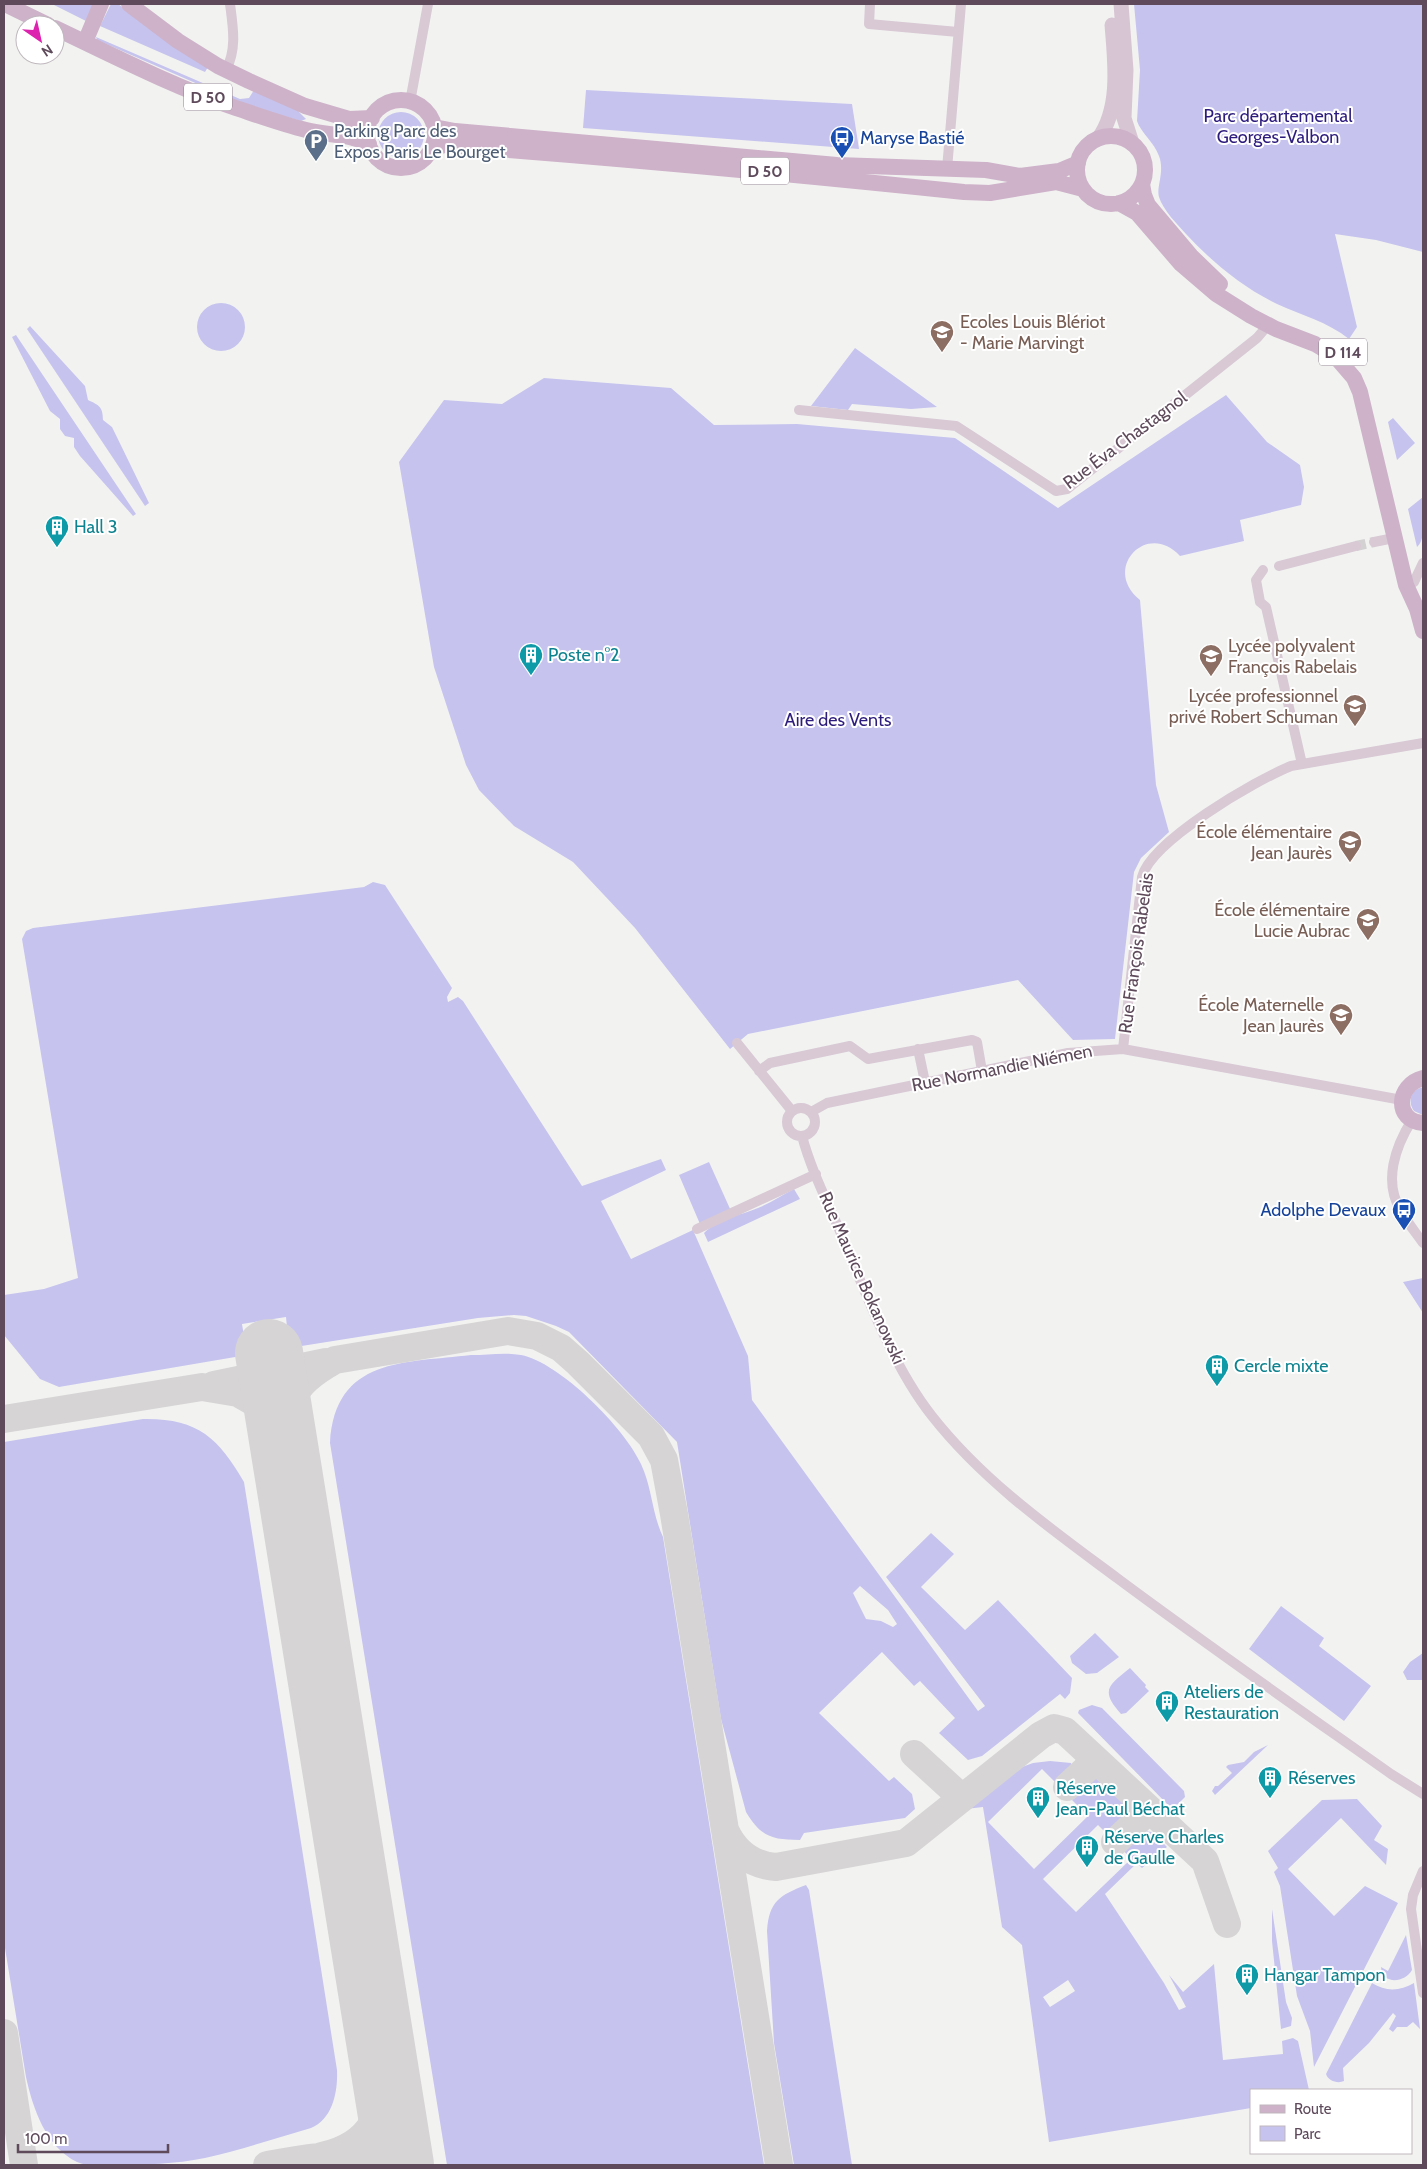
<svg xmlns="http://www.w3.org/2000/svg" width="1427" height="2169" viewBox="0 0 1427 2169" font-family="Cabin,sans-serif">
	<rect width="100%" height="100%" fill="#f2f3f1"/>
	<path fill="#c6c3ee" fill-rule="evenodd" d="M52,4H95L86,21Z
		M111,4H118L208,67L205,72L100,26Z
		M1134,4H1423V252L1376,240L1335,234L1357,327L1349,339C1328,322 1301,315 1277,304C1242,287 1212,262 1186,234C1177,224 1163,210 1159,197C1156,187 1165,172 1159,156C1154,142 1141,133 1137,121L1140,70Z
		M96,37L240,99L249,98L254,90L296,109L306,119L301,121L248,106L97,40Z
		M586,90L852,104L859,149L583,128Z
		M378 135a23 23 0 1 1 46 0a23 23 0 1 1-46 0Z
		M197 327a24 24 0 1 1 48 0a24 24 0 1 1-48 0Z
		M30,326L85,386L88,400C99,405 103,407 103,420L112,427L149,503L145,506L27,329Z
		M16,335L136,514L133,516L80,456L74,447V438L65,436L60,429V419L50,411L12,337Z
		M855,348L937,407L911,409L852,404L848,410L811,406Z
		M544,378L671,388L714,425L797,424L955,438L1058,508L1226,395L1267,442L1300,465L1304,487L1301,505L1240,520L1244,541L1180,556C1147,520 1101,569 1140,600L1156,785L1169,832L1141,858L1134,872L1115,1039L1073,1040L1018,980L748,1034L730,1049L635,928L573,862L514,826L479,790L466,765L434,667L399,462L444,400L502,404Z
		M1393,418L1415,443L1397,460L1388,422Z
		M1423,497C1423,510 1427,539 1417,547L1408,509Z
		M373,882L385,885L452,988L447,997L448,1002L458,997L463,1001L582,1186L661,1159L666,1170L601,1201L631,1259L693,1230L748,1356L752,1400L978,1711L985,1706L886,1577L931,1533L954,1554L921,1587L965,1630L998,1600L1072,1678L1070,1693L1065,1699L1060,1694L982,1756L968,1760L939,1733L955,1718L920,1681L914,1686L882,1652L819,1713L889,1781L894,1777L912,1794L915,1809L905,1818L804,1833L800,1840C772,1840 761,1837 746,1812L721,1719L677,1442L569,1332L556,1326L526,1316L514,1315L478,1318L289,1348L286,1317L242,1324L247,1355L59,1387L40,1379L4,1335V1295L44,1289L78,1278L22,939L26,931L33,928L364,887ZM860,1586L888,1610L897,1624L893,1627L881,1621L866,1619L853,1593Z
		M1423,1087V1115L1414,1111C1407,1101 1411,1090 1423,1087Z
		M709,1162L731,1211L700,1224L679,1175Z
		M794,1189L800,1199L708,1242L704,1233C718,1219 741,1215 758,1208C771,1203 782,1195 794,1189Z
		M1423,1278V1313L1403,1282Z
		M471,1355C487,1355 505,1352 521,1355C559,1362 625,1428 641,1464C652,1487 652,1514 663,1537L764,2165H447L330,1443C335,1357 405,1363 471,1355Z
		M143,1419C197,1418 218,1437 244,1482L337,2070C338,2091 333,2119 311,2128C276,2138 241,2150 205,2158C175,2164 145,2165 115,2165C102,2165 89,2167 77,2162C46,2147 33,2109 26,2077L4,1942V1442Z
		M1281,1606L1324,1638L1319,1646L1371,1686L1344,1721L1249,1649Z
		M1095,1633L1119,1657L1097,1673L1086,1674L1072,1663L1070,1656Z
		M1423,1653V1680H1407L1403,1672L1410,1662Z
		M1130,1668L1146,1685L1145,1687L1149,1691L1126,1713L1121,1714C1100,1690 1108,1686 1130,1668Z
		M1092,1705L1102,1708L1184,1791L1185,1797L1176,1806L1170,1807L1078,1713L1079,1710Z
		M1268,1745L1215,1795L1212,1791L1215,1786H1218L1232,1773L1226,1767L1228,1765L1244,1762L1254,1752Z
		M1050,1761L1071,1763L1072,1768L1057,1784L1042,1769L988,1822L1034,1869L1088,1816L1072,1800L1079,1794L1075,1790L1089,1776H1096L1125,1805L1126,1813L1106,1833L1098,1825L1043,1879L1076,1912L1131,1859L1122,1849L1143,1831L1152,1832L1167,1847L1142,1868L1137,1863L1105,1894L1164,1983L1179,2010L1186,2007L1169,1975L1183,1992L1214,1964L1223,2060L1283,2054L1282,2041L1293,2038L1298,2041L1309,2090H1251V2108L1049,2142L1022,1945L1002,1927L983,1807L966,1809L1011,1771L1033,1763ZM1068,1980L1075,1991L1050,2007L1043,1997Z
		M1357,1799L1382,1826L1374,1840L1388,1849L1386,1865L1341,1818L1288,1869L1334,1916L1365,1886L1398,1903L1314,2067L1310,2031L1297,1996L1280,1886L1274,1872L1278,1868L1268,1851L1322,1800Z
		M806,1885L809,1890L852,2165H794L774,2043L767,1931C769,1901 780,1895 806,1885Z
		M1272,1909L1286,2002L1292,2018L1291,2026L1281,2029L1272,1941Z
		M1406,1935L1412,1970C1405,1983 1382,1985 1381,1967L1388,1971Z
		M1372,1983C1386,1992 1400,1991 1414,1983L1420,2029L1413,2022L1407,2027H1397L1393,2032L1389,2029L1396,2016L1393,2013L1369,2043L1343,2068L1344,2081C1338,2084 1328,2081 1326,2074Z"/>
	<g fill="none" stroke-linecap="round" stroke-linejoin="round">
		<path stroke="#d6d4d5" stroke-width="28" d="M214,1385L326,1362
			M4,1419L202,1387L238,1393L259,1405L274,1422L283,1447
			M286,1455C286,1404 287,1387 335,1360L508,1331L537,1336L561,1348L578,1363L651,1436L664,1460L674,1514L779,2165
			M914,1754L962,1798
			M1067,1787L1096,1760
			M726,1832C736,1853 752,1865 776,1867L906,1843L1041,1735L1054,1728L1065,1731L1205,1861L1227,1924
			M1115,1842L1149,1810
			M4,2033L24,2165
			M322,2156C374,2145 386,2109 384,2062
			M267,2165C302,2160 338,2148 370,2165"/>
		<path stroke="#d6d4d5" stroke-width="68" d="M269,1353L400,2165"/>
		<path stroke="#d4d1d3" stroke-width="10" stroke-dasharray="10 5" stroke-linecap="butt" d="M1356,546L1374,542"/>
		<path stroke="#d8c9d5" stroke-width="10" d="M870,4L869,24L958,32
			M226,70C237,49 233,27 230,4
			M410,102L428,4
			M947,169L961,4
			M799,410L956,426L1056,491L1067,489L1257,338L1268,325
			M1374,542L1394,538
			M1279,566L1356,546
			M1263,570L1256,580L1260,602L1266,607L1302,764
			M1414,582L1423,563
			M737,1043L792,1111
			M918,1049L925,1082
			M1123,1049L1142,877C1151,841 1256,780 1291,766L1423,743
			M759,1071L770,1063L850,1046L868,1059L972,1040L977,1042L982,1071
			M787 1122a14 14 0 1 1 28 0a14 14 0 1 1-28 0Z
			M811,1112L827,1103L982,1071L1068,1053L1123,1049L1402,1100
			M1412,1120C1395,1147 1383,1182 1401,1211C1407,1222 1416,1233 1423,1243
			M802,1136C811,1170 828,1203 842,1236C866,1294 893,1367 932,1416C983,1481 1051,1529 1117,1578C1207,1645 1299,1709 1391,1774L1423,1794
			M697,1229L816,1174
			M1423,1871L1413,1895L1411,1909L1423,1993"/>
		<path stroke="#d8c5d4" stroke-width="15" d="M1121,4L1126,70L1124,118L1132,143
			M1098,139C1121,108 1115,62 1112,25"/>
		<path stroke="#ceb2c9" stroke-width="16" d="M5,4L48,25
			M129,4L178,41L218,66L249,81L305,106L349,119L372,118
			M55,28C114,56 172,86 233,107C257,115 282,124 306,130C328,136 349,133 369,144
			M85,42L101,4
			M367 134a34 34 0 1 1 68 0a34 34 0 1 1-68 0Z
			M434,127L455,131L837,165L986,170L1020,176L1059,171L1078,163
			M1077 170a34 34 0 1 1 68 0a34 34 0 1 1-68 0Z
			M432,148L445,145C618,158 791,174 964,192L990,193L1056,182L1083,189
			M1142,184L1144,195L1148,205L1191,256L1220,284
			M1119,203L1137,213L1181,264L1216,294L1251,316L1276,329L1315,344L1335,356L1354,378L1360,392L1406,585L1417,609L1423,631
			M1423,1078C1396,1085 1394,1121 1423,1123"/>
	</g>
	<defs>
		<g id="bus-pin" transform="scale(1.25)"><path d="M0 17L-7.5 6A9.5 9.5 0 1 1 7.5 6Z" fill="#1a4fb4" stroke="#fff"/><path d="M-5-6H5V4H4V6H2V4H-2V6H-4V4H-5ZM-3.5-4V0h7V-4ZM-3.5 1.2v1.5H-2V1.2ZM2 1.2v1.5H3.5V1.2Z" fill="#fff"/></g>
		<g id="parking-pin" transform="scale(1.25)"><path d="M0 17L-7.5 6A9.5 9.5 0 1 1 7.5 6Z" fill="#5c6f8a" stroke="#fff"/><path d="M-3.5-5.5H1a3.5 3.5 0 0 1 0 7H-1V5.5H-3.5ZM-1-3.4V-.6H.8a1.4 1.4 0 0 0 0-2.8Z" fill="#fff"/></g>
		<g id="school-pin" transform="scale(1.25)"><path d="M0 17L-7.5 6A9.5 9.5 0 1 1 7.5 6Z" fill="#8d6e63" stroke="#fff"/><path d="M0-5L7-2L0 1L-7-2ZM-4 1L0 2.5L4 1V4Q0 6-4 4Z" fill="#fff"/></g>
		<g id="building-pin" transform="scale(1.25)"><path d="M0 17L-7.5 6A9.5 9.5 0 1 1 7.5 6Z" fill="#0f9aa8" stroke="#fff"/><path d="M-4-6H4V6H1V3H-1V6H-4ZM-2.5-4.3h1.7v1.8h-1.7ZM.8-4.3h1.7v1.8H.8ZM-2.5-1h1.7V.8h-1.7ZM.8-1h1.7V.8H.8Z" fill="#fff"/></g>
	</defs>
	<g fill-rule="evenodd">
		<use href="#bus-pin" x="842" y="138"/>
		<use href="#parking-pin" x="316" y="141"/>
		<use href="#school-pin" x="942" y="332"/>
		<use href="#building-pin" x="57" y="527"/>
		<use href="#building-pin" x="531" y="655"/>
		<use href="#school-pin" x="1211" y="656"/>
		<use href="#school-pin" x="1355" y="706"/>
		<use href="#school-pin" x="1350" y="842"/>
		<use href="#school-pin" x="1368" y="920"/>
		<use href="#school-pin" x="1341" y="1015"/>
		<use href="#bus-pin" x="1404" y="1210"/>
		<use href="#building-pin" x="1217" y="1366"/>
		<use href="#building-pin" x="1167" y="1702"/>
		<use href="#building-pin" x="1270" y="1778"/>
		<use href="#building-pin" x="1038" y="1798"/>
		<use href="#building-pin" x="1087" y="1847"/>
		<use href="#building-pin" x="1247" y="1975"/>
	</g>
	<g text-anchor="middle" stroke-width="4" stroke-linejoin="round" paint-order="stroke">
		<g fill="#fff" stroke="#8e808c" stroke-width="1">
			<rect x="184" y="83.5" width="48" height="27" rx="4"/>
			<rect x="741" y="157.5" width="48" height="27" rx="4"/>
			<rect x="1319" y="338.5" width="48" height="27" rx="4"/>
		</g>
		<g font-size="16" font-weight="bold" fill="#5e4a5b">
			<text x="208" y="103">D 50</text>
			<text x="765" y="177">D 50</text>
			<text x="1343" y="358">D 114</text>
		</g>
		<g font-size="18" fill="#2e1c7d" stroke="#fff">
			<text x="1278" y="122">Parc départemental<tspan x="1278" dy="21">Georges-Valbon</tspan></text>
			<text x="838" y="726">Aire des Vents</text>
		</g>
		<g font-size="18" fill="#4e5e75" stroke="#fff" text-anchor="start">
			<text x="334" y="137">Parking Parc des<tspan x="334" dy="21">Expos Paris Le Bourget</tspan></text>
		</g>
		<g font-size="18" fill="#164399" stroke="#fff" text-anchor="start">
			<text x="860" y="144">Maryse Bastié</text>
			<text x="1386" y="1216" text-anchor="end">Adolphe Devaux</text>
		</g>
		<g font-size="18" fill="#785e54" stroke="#fff" text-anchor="end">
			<text x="960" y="328" text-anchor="start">Ecoles Louis Blériot<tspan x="960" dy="21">- Marie Marvingt</tspan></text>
			<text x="1228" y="652" text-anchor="start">Lycée polyvalent<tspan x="1228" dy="21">François Rabelais</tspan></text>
			<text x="1338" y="702">Lycée professionnel<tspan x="1338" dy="21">privé Robert Schuman</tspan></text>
			<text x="1332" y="838">École élémentaire<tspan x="1332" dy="21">Jean Jaurès</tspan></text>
			<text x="1350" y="916">École élémentaire<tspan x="1350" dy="21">Lucie Aubrac</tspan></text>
			<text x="1324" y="1011">École Maternelle<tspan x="1324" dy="21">Jean Jaurès</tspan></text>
		</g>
		<g font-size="18" fill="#5e4a5b" stroke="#fff">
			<text transform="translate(1125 440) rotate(-37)" y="6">Rue Éva Chastagnol</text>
			<text transform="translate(1136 953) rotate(-82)" y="6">Rue François Rabelais</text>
			<text transform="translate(1002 1068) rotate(-11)" y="6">Rue Normandie Niémen</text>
			<text transform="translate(862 1278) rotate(66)" y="6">Rue Maurice Bokanowski</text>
		</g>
		<g font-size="18" fill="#0d838f" stroke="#fff" text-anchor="start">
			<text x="74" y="533">Hall 3</text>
			<text x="548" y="661">Poste n°2</text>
			<text x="1234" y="1372">Cercle mixte</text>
			<text x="1184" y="1698">Ateliers de<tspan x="1184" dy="21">Restauration</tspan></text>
			<text x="1288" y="1784">Réserves</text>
			<text x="1056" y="1794">Réserve<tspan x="1056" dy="21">Jean-Paul Béchat</tspan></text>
			<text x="1104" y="1843">Réserve Charles<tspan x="1104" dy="21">de Gaulle</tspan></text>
			<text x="1264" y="1981">Hangar Tampon</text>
		</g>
	</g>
	<rect width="1427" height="2169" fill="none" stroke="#5e4a5b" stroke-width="10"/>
	<rect x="1250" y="2089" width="162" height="65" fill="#ffffff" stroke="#bfb7bd"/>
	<rect x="1260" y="2105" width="25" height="8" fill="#ceb2c9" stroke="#bfb7bd"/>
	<text x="1294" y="2114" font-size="15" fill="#5e4a5b">Route</text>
	<rect x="1260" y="2126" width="25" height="15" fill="#c6c3ee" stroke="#bfb7bd"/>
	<text x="1294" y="2139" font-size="15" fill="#5e4a5b">Parc</text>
	<g transform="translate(40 40) rotate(146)"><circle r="24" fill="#ffffff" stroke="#bfb7bd"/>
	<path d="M0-4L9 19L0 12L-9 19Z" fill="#dc22ae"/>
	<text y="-8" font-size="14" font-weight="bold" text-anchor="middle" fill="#5e4a5b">N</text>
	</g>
	<path d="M18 2144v8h150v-8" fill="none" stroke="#5e4a5b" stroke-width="2.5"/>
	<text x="25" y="2144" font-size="15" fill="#5e4a5b" stroke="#ffffff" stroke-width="4" paint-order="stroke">100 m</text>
</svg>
